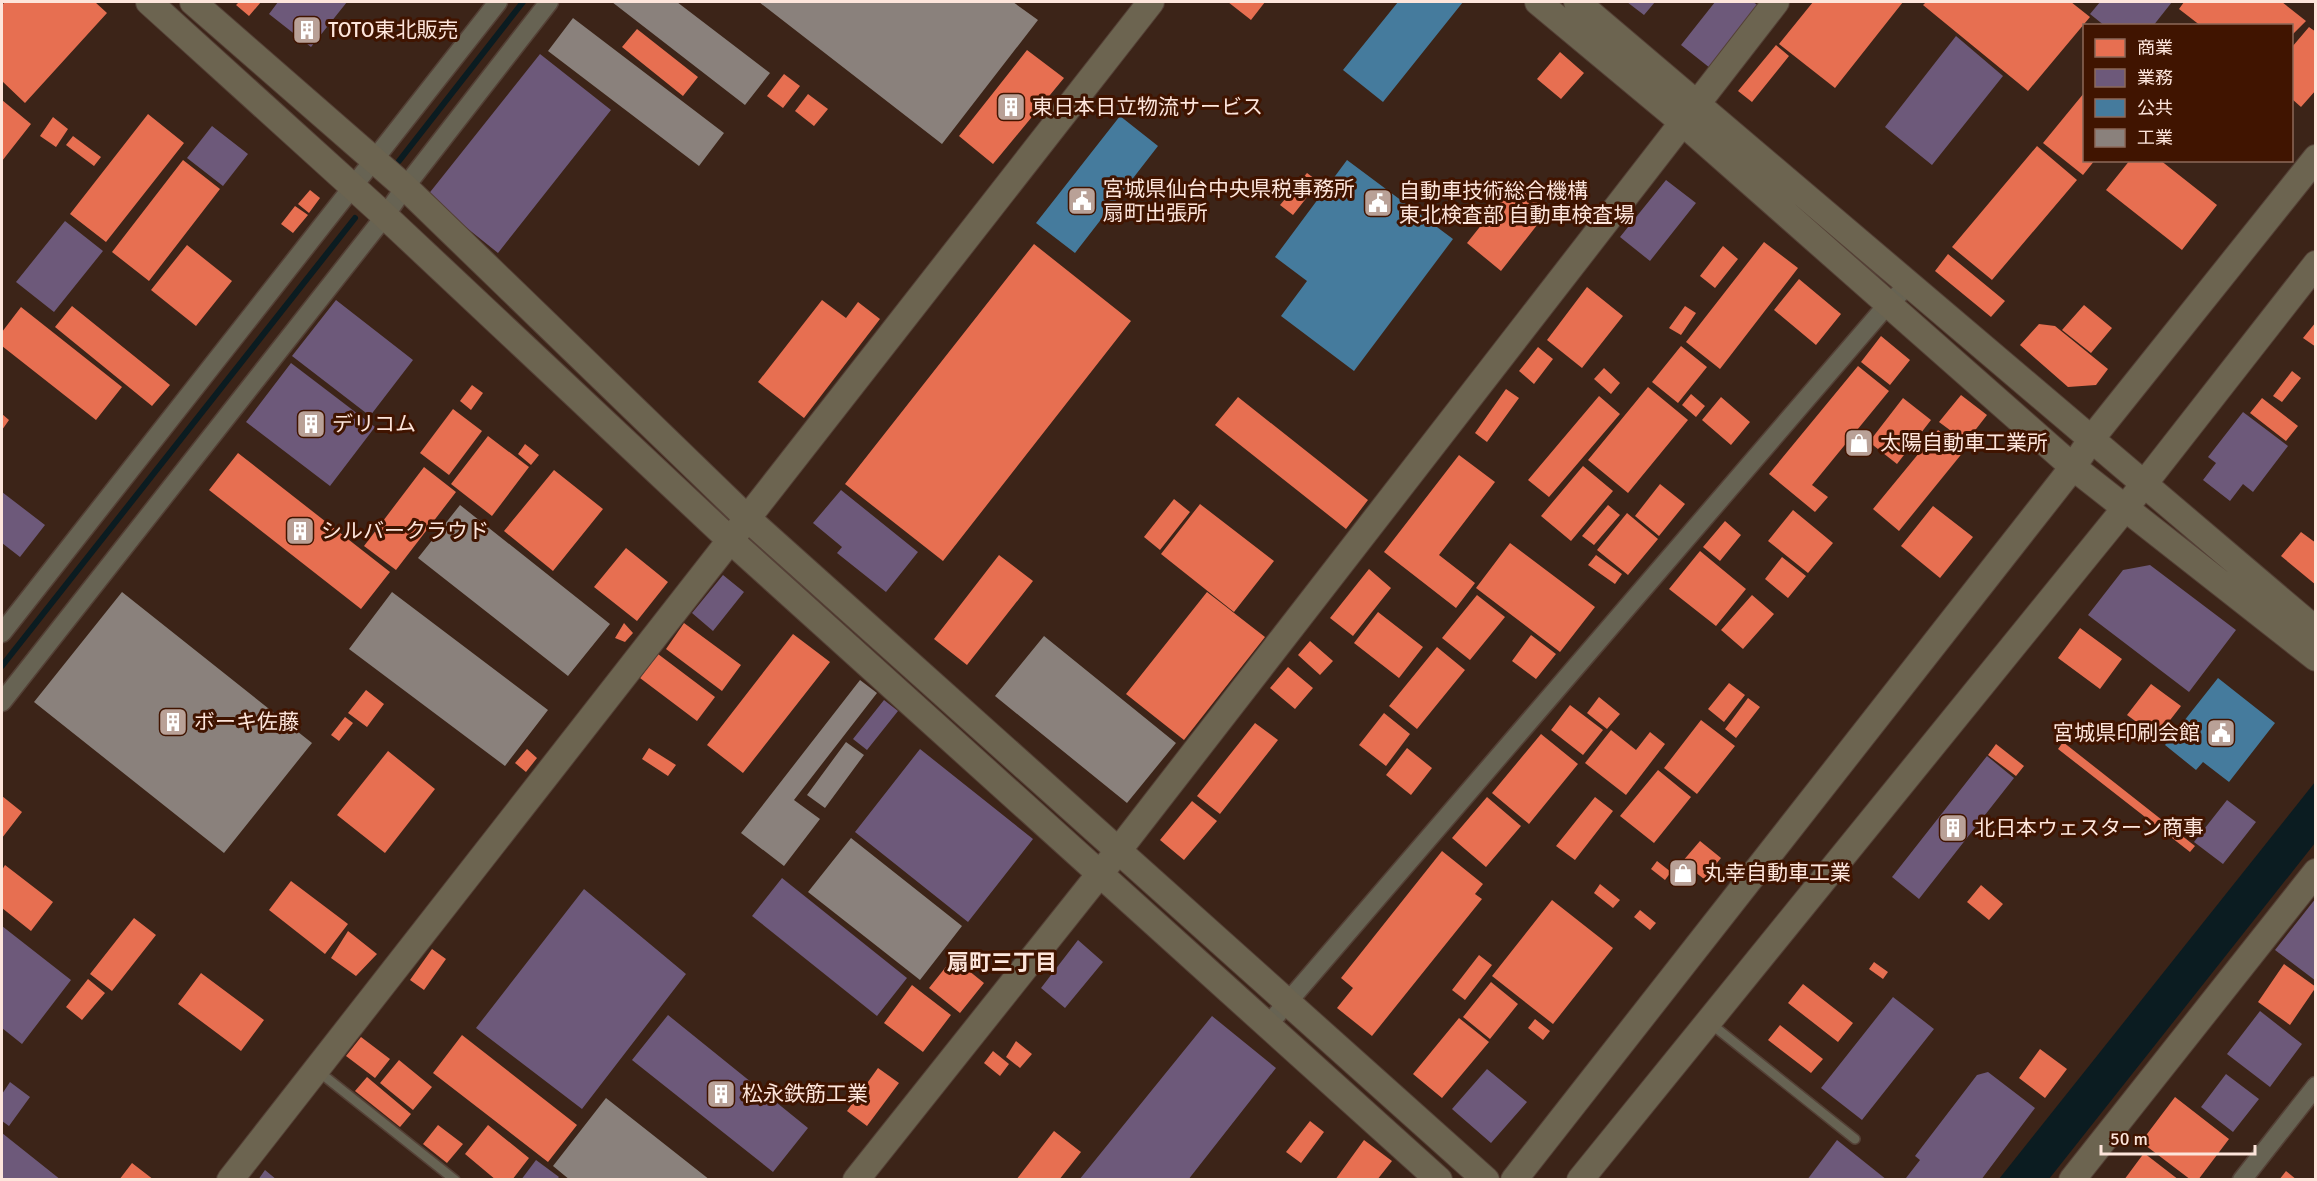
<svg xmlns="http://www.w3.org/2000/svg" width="2317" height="1181" viewBox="0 0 2317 1181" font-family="Signika,'Noto Sans JP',sans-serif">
	<rect width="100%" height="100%" fill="#3c2418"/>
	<path fill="#0b1c21" d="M2315,782V843L2049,1179H1999Z"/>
	<path fill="#e76f51" d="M5,2H95L107,13L25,103L2,81V5Z
		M239,2H261L249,16L236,5Z
		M1228,2H1265L1251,20Z
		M1813,2H1903L1835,88L1779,44Z
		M1926,2H2071L2090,17L2028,91L1923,5Z
		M2184,2H2282L2306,21L2292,35V26H2201L2179,9Z
		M2309,27L2316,32V90L2301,107L2292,99V47Z
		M637,29L698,77L683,96L622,47Z
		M1776,45L1789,56L1752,102L1738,91Z
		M1027,50L1064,78L993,164L959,136Z
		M1560,52L1584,73L1561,99L1537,79Z
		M784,74L800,86L783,108L767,96Z
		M2084,93V160H2095L2083,175L2043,143Z
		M808,94L828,109L814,126L795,111Z
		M2,100L31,124L2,161Z
		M148,114L184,143L106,242L70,214Z
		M53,117L68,129L56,147L40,136Z
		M73,136L101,157L94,166L66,145Z
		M2037,146L2077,180L1992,280L1952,247Z
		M183,160L220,189L149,281L112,252Z
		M2130,160H2160L2217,205L2182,250L2106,190Z
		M1307,173L1319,182L1293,215L1280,205Z
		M1514,184L1548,211L1501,271L1467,243Z
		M310,190L320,198L309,213L298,204Z
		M295,206L308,215L293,233L281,224Z
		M1764,242L1798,268L1720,369L1686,342Z
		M1034,244L1131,321L943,561L845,484Z
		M187,245L232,281L196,326L151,290Z
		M1723,246L1738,259L1715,288L1700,276Z
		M1948,254L2005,301L1991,317L1935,271Z
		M1799,279L1841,314L1816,345L1774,310Z
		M1587,287L1623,316L1582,368L1547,340Z
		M822,300L846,318L858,302L880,319L804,418L758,382Z
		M2084,305L2112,328L2091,353L2062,330Z
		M72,306L170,385L152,406L55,327Z
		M1685,306L1696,313L1681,335L1669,328Z
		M21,307L122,387L96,420L2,346V332Z
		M2316,322V347L2303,338Z
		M2039,324L2055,326L2108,369L2096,385L2068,387L2020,345Z
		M1881,336L1910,360L1890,385L1861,362Z
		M1681,346L1707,367L1678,403L1652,382Z
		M1538,347L1553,359L1534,384L1519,371Z
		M1858,366L1889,391L1812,485L1828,497L1815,512L1769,474Z
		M1604,368L1620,383L1611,394L1594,379Z
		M2292,371L2301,378L2282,402L2273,396Z
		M472,385L483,393L471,410L460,401Z
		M1648,387L1688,420L1628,493L1588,460Z
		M1506,389L1519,398L1487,442L1475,433Z
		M1691,394L1705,406L1696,417L1682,405Z
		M1961,395L1987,415L1966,442L1939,422Z
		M1599,396L1620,414L1549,497L1528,480Z
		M1238,397L1368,500L1346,529L1215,425Z
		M1721,397L1750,422L1731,445L1702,420Z
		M1903,398L1931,420L1897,464L1869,442Z
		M2262,398L2298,426L2286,441L2250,413Z
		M453,409L482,431L449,475L420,453Z
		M2,414L9,420L2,430Z
		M1938,430L1964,451L1899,531L1873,509Z
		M488,436L529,467L492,516L451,484Z
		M525,444L539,455L531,465L518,454Z
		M238,453L390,572L361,609L209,490Z
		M1459,455L1495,482L1439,555L1475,583L1456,608L1384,552Z
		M1583,466L1613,491L1571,541L1541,516Z
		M424,467L456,492L396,570L364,546Z
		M554,470L603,509L553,571L504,531Z
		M1660,484L1685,504L1659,536L1635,516Z
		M1174,499L1190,512L1160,550L1144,537Z
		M1200,504L1274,561L1234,612L1161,554Z
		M1608,505L1620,515L1594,545L1582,536Z
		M1933,506L1973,537L1940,578L1901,546Z
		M1793,510L1833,543L1808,573L1768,541Z
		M1627,513L1658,539L1628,575L1597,550Z
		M1725,521L1741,535L1720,561L1703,547Z
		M2301,532L2316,543V585L2281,556Z
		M1510,543L1595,607L1560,652L1476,588Z
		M626,548L668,582L637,621L594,587Z
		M1700,551L1746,589L1716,626L1669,589Z
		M999,555L1033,581L967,665L934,639Z
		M1596,555L1622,574L1615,584L1588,565Z
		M1782,557L1806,576L1788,598L1765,579Z
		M1369,569L1391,588L1353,636L1330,618Z
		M1207,592L1265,637L1184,740L1126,694Z
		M1477,595L1505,617L1470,660L1442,638Z
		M1752,595L1774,614L1743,649L1721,630Z
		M1378,612L1423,647L1399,678L1354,643Z
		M624,623L633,633L625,642L615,638Z
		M684,623L741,665L722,691L666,649Z
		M2080,628L2122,659L2100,689L2058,658Z
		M793,634L830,662L743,773L707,745Z
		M1531,635L1556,654L1536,679L1512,661Z
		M1310,641L1333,661L1320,675L1298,655Z
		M1437,647L1465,670L1417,729L1389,706Z
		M658,654L715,697L697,721L640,678Z
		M1288,667L1313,688L1295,709L1270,688Z
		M1729,683L1745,695L1724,722L1708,709Z
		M2151,684L2181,706L2157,737L2127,715Z
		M366,690L384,704L367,727L348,713Z
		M1599,697L1620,714L1607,729L1587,713Z
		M1748,698L1760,707L1736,738L1725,729Z
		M1570,705L1603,730L1583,755L1551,730Z
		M1384,713L1410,734L1386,766L1359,745Z
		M345,717L353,723L339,741L331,735Z
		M1701,720L1735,746L1697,794L1664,768Z
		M1255,723L1278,740L1220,814L1197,796Z
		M1611,730L1636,750L1650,732L1665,744L1626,795L1585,763Z
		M1541,734L1578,764L1529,824L1492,793Z
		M2063,742L2195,846L2190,852L2058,749Z
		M1996,744L2024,766L2016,776L1988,755Z
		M649,748L676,765L668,776L642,759Z
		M1407,748L1432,768L1411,795L1386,775Z
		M527,749L537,758L526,772L515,763Z
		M388,751L435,789L385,853L337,815Z
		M1658,770L1691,797L1654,843L1620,816Z
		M2,796L22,812L2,838Z
		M1487,797L1521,826L1486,867L1452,838Z
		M1595,797L1613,811L1575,860L1556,846Z
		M1192,801L1217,821L1184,860L1160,840Z
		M1700,841L1721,858L1704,879L1682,862Z
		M1442,851L1483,884L1475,894L1482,899L1372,1036L1337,1008L1353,988L1341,978Z
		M1657,861L1671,872L1665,880L1651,869Z
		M5,865L53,902L31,931L2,908V870Z
		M291,881L348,924L325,954L269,910Z
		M1600,884L1620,900L1613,908L1594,893Z
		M1981,885L2003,904L1989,920L1967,902Z
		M1552,900L1613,948L1553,1024L1492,976Z
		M1640,910L1656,923L1650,930L1634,917Z
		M134,918L156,935L112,991L90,974Z
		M348,931L377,954L356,976L331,958Z
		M432,949L446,959L424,990L410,980Z
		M1479,955L1492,965L1465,1000L1452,990Z
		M953,958L984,983L960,1013L929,988Z
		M1874,962L1888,972L1883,979L1869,969Z
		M2284,964L2316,987L2290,1025L2258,1002Z
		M201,973L264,1020L241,1051L178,1004Z
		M88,979L105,993L82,1020L66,1007Z
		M1491,982L1518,1004L1490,1039L1463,1017Z
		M1803,984L1853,1023L1838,1042L1788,1003Z
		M912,985L951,1015L923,1052L884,1023Z
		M1459,1018L1489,1042L1442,1098L1413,1074Z
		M1535,1019L1550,1031L1543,1040L1528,1028Z
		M1780,1025L1823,1059L1811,1073L1768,1040Z
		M462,1035L577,1125L548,1162L433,1073Z
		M361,1037L390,1059L375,1078L346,1056Z
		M1016,1041L1032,1054L1020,1068L1006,1057Z
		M2040,1049L2067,1069L2045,1098L2019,1078Z
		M993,1051L1009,1064L1000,1076L984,1063Z
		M399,1060L432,1087L413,1110L380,1083Z
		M878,1068L899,1083L867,1126L847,1111Z
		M367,1077L411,1114L400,1127L355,1091Z
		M2175,1097L2229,1139L2198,1180H2191L2141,1142Z
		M1310,1121L1324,1132L1301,1163L1286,1152Z
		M438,1125L463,1144L447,1163L423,1144Z
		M488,1125L529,1158L512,1180H496L465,1154Z
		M1054,1131L1081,1152L1059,1180H1016Z
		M1364,1140L1392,1161L1377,1180H1335Z
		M2144,1153L2179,1180H2124Z
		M132,1163L154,1180H119Z
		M2286,1171L2297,1180H2279Z"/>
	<path fill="#6d597a" d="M278,2H347L311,47L269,14Z
		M1627,2H1655L1644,15Z
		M1715,2H1753L1759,6L1710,68L1681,45Z
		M2100,2H2172L2153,26H2105L2090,14Z
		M1956,36L2003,76L1932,165L1885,127Z
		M540,54L611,110L498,253L427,196Z
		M212,126L248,154L223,186L187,158Z
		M1666,180L1696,203L1650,261L1620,237Z
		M65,221L103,251L54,312L16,282Z
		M336,300L413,360L370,416L292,356Z
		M291,363L375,427L330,486L246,422Z
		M2243,412L2288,446L2253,492L2243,484L2230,501L2203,480L2216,463L2208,457Z
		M841,490L918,552L886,592L837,553L842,547L813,523Z
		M2,492L45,525L20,557L2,543Z
		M2150,565L2236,630L2189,692L2088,615L2123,570Z
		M723,575L744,592L713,631L692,613Z
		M884,700L898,711L867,750L853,739Z
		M920,749L1033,839L968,922L855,832Z
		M1987,756L2014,778L1919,899L1892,877Z
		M2227,800L2256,822L2223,864L2194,842Z
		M782,878L907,978L877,1016L752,916Z
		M584,889L686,974L582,1109L476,1028Z
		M2316,898V981L2275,950Z
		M2,926L71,980L22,1044L2,1028Z
		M1078,940L1103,962L1065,1008L1041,988Z
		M1893,997L1934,1029L1862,1120L1821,1088Z
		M2260,1011L2302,1044L2270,1087L2227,1054Z
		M668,1015L808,1128L773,1172L632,1060Z
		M1212,1016L1276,1068L1188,1180H1079Z
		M1487,1069L1527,1102L1491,1143L1452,1109Z
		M1988,1072L2035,1108L1981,1180H1908L1906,1178L1920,1160L1915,1156L1977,1075Z
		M2226,1074L2259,1099L2233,1132L2201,1107Z
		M10,1082L30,1097L9,1126L2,1121V1094Z
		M2,1133L61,1180H2Z
		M1837,1140L1887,1180H1807Z
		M536,1160L559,1177L556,1180H521Z
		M265,1170L277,1180H258Z"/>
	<path fill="#457b9d" d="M1398,2H1463L1383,102L1343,70Z
		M1120,116L1158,146L1075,253L1036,223Z
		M1347,160L1453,239L1354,371L1281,316L1307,281L1275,257Z
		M2218,678L2275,723L2229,782L2203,762L2196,770L2165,745Z"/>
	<path fill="#8a817c" d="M612,2H677L770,73L745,105Z
		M759,2H1013L1038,20L942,144Z
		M573,18L724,133L699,166L548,51Z
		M460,505L610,624L568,676L418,558Z
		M122,592L312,743L224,853L34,702Z
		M392,592L548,710L505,766L349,649Z
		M1044,636L1176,743L1127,803L995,696Z
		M860,680L877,693L794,800L820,819L784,866L741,833Z
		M846,742L864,755L825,808L807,795Z
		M851,838L962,926L920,980L808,892Z
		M606,1098L710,1180H570L553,1166Z"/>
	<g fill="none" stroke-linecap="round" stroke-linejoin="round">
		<path stroke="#0b1c21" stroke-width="6" d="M399,161L523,2
			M2,666L355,218"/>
		<g stroke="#544036" stroke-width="12">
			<path id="lane" d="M1710,1023L1855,1139
				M318,1071L455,1180"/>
		</g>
		<g stroke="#544036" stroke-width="21">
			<path id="street" d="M2,633L498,2
				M2,702L385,216L405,187L549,2
				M1268,1025L1888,304L1910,284
				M2242,1180L2316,1086"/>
		</g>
		<g stroke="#544036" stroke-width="28">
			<path id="secondary" d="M149,2L385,216L729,539L1439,1180
				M193,2L405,187L746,517L1486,1180
				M1538,2L1682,122L2073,467L2316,658
				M1577,2L2316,630
				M230,1180L1151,2
				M856,1180L1118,851L1776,2
				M1514,1180L2073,467L2092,438L2316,158
				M1580,1180L2126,507L2316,264
				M2072,1180L2316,872"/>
		</g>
		<use href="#lane" stroke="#676353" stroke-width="9"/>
		<use href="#street" stroke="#676353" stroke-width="18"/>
		<use href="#secondary" stroke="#6c6450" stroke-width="26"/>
	</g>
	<defs>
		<g id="building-square" transform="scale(1.5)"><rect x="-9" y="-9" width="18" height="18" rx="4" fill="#b9a197" stroke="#401400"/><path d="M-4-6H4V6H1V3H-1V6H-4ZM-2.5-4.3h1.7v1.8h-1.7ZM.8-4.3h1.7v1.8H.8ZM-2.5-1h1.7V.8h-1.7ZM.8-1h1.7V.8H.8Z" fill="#fff"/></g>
		<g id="civic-square" transform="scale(1.5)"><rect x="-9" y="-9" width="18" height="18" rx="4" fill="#b9a197" stroke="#401400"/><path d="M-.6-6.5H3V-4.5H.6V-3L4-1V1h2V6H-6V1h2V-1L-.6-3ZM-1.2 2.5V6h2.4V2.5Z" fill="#fff"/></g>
		<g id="shop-square" transform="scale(1.5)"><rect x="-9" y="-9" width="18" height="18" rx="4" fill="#b9a197" stroke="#401400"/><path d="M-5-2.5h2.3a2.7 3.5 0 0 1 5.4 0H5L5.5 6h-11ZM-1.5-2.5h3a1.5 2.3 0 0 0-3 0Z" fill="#fff"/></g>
	</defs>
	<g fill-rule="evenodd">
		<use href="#building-square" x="307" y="30"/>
		<use href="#building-square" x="1011" y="107"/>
		<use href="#civic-square" x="1082" y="201"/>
		<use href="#civic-square" x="1378" y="203"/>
		<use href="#building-square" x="311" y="424"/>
		<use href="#shop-square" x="1859" y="443"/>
		<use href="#building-square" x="300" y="531"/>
		<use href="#building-square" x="173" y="722"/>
		<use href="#civic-square" x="2221" y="733"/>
		<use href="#building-square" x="1953" y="828"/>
		<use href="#shop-square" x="1683" y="873"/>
		<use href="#building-square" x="721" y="1094"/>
	</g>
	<g text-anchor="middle" stroke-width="6" stroke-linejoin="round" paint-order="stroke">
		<g font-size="21" fill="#fde5db" stroke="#401400" text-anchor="start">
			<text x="328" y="37">TOTO東北販売</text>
			<text x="1032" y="114">東日本日立物流サービス</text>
			<text x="1103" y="196">宮城県仙台中央県税事務所<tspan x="1103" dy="24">扇町出張所</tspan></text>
			<text x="1399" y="198">自動車技術総合機構<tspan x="1399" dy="24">東北検査部 自動車検査場</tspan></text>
			<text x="332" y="431">デリコム</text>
			<text x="1880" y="450">太陽自動車工業所</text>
			<text x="321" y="538">シルバークラウド</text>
			<text x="194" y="729">ボーキ佐藤</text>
			<text x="2200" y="740" text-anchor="end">宮城県印刷会館</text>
			<text x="1974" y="835">北日本ウェスターン商事</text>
			<text x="1704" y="880">丸幸自動車工業</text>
			<text x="742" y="1101">松永鉄筋工業</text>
		</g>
		<g font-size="22" font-weight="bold" fill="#fde5db" stroke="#401400">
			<text x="1002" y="970">扇町三丁目</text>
		</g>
	</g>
	<rect width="2317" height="1181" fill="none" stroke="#fde5db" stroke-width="6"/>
	<rect x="2083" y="24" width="210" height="138" fill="#401400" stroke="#8c6858" stroke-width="1.5"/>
	<rect x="2095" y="39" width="30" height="18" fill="#e76f51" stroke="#8c6858" stroke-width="1.5"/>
	<text x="2137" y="54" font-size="18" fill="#fde5db">商業</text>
	<rect x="2095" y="69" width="30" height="18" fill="#6d597a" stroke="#8c6858" stroke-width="1.5"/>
	<text x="2137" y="84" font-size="18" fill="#fde5db">業務</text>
	<rect x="2095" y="99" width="30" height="18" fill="#457b9d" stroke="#8c6858" stroke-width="1.5"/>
	<text x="2137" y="114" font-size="18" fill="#fde5db">公共</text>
	<rect x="2095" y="129" width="30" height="18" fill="#8a817c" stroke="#8c6858" stroke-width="1.5"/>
	<text x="2137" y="144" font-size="18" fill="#fde5db">工業</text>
	<path d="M2101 1145v9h154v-9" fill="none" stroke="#fde5db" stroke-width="3"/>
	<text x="2110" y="1145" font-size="18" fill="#fde5db" stroke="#401400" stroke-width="4.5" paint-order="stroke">50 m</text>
</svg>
